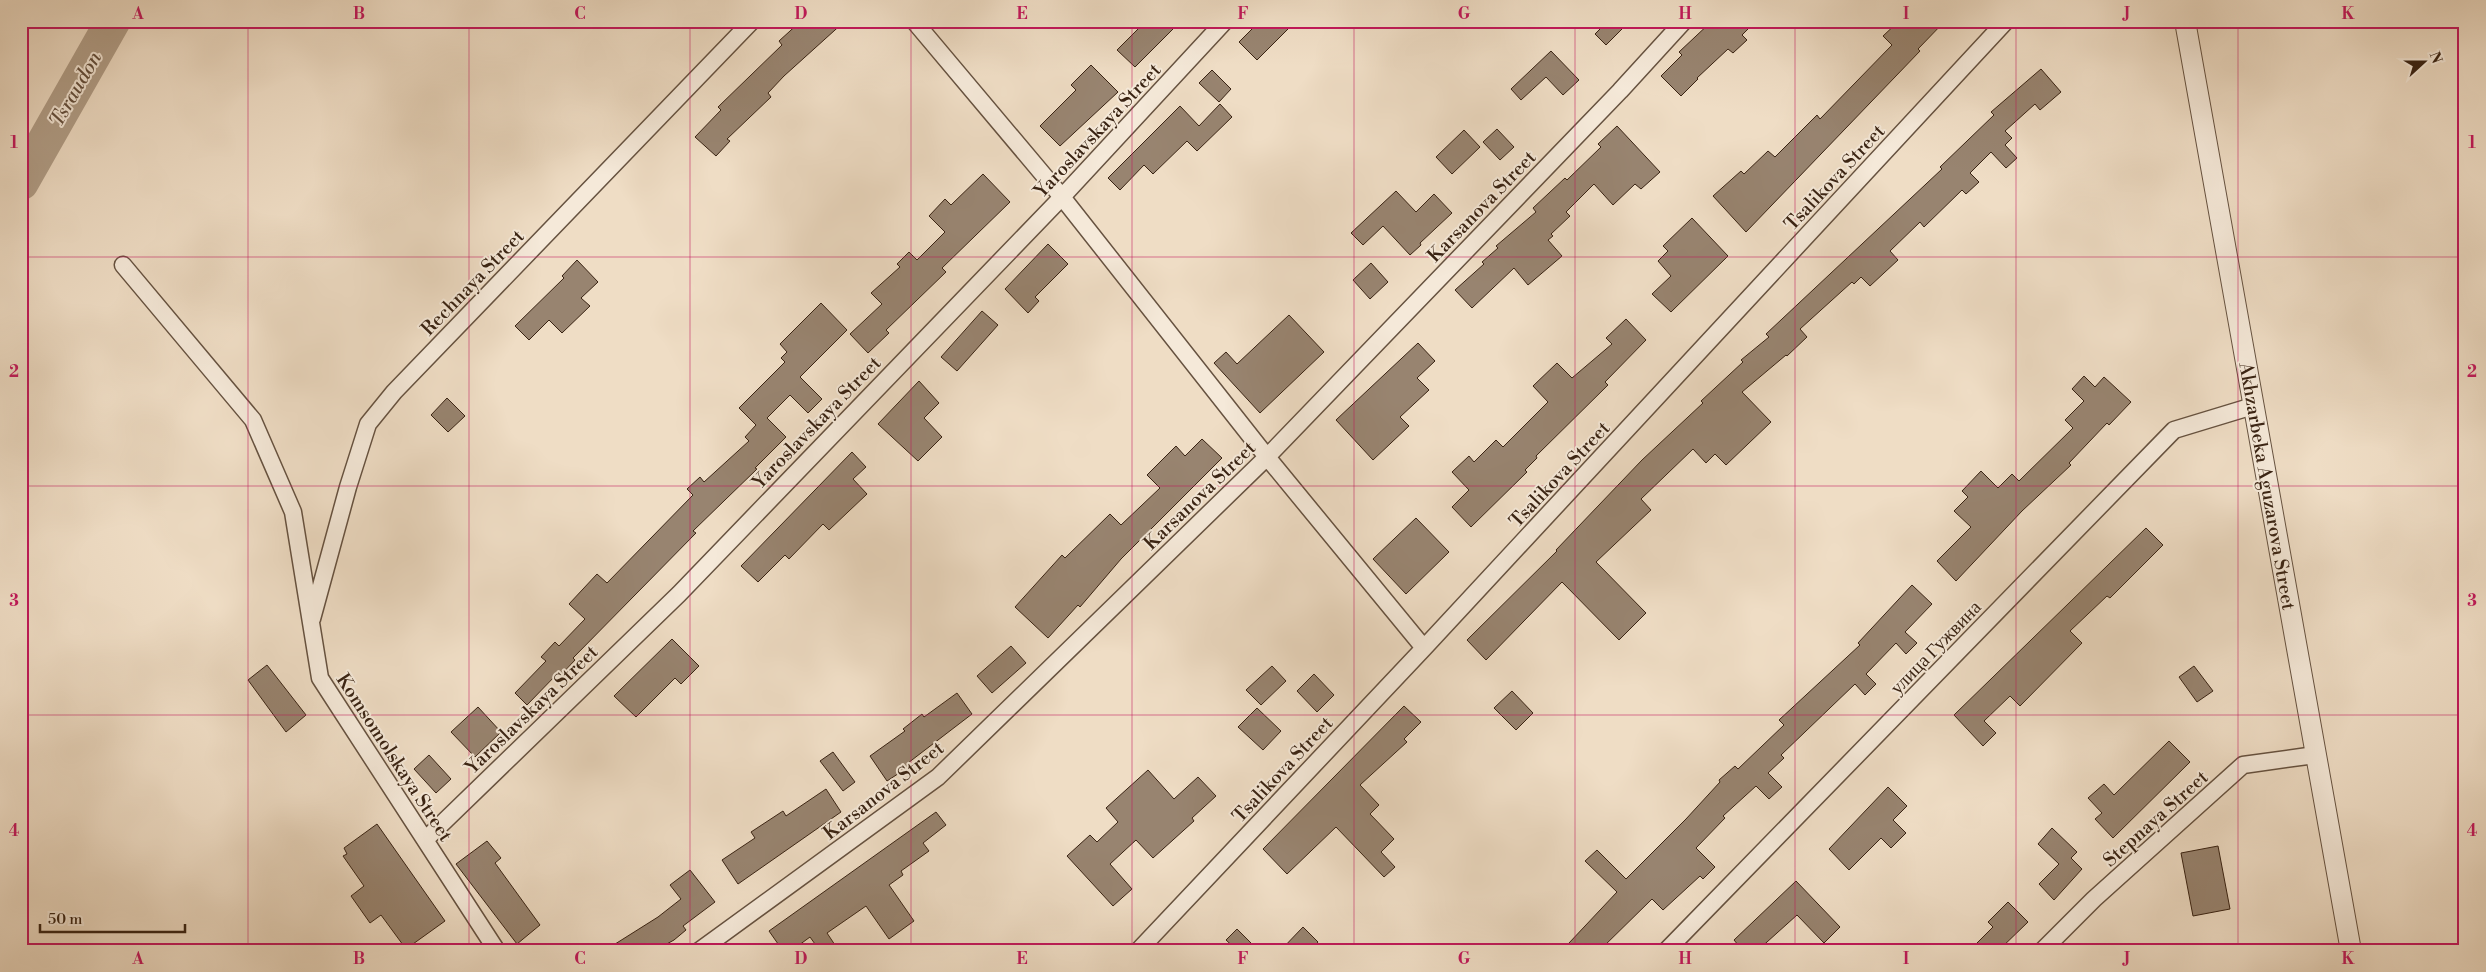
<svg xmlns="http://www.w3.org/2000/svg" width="2486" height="972" viewBox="0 0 2486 972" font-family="'Libre Bodoni',serif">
	<rect width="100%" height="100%" fill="#efddc5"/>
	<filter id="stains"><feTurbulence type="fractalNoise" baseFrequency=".004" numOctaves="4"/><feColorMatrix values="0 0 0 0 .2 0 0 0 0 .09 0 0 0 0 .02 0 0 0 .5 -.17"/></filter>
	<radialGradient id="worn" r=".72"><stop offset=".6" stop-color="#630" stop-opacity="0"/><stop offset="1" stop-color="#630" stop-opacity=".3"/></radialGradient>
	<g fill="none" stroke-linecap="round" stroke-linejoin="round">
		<path stroke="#b19e88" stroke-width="35" d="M21,183L113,21"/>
	</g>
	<path fill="#988470" stroke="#392313" d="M801,21H845L784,76L768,93L771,97L727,139L730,141L716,156L695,137L721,110L718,107L782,45L779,41Z
		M1146,21H1181L1135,67L1117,50Z
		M1260,21H1296L1257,60L1239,42Z
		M1608,21H1630L1606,45L1595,34Z
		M1712,21H1756L1742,35L1747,40L1733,53L1728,49L1697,78L1698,79L1681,96L1661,76L1682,55L1679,52Z
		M1899,21H1945L1918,49L1920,51L1746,232L1713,196L1741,171L1744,174L1768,151L1775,157L1817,115L1820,119L1892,45L1883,36Z
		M1551,51L1579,80L1563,95L1546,77L1521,100L1511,89Z
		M1091,65L1118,92L1060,146L1040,126L1076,90L1071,85Z
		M2041,69L2061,92L2040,110L2035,104L2005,131L2012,138L2005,145L2017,158L2006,168L1991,152L1970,173L1979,182L1966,194L1962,190L1924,227L1920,222L1890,251L1898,260L1870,286L1861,277L1854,284L1852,282L1800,329L1807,337L1787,356L1786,355L1742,392L1771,422L1726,465L1715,454L1706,463L1693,449L1641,499L1651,510L1596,562L1646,613L1619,640L1562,582L1486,660L1467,640L1557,551L1556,550L1642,460L1703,403L1701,401L1743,362L1741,360L1769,337L1766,334L1942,169L1940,167L1994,115L1991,112Z
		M1212,70L1231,89L1219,102L1199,83Z
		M1220,104L1232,117L1197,151L1187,141L1153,174L1144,165L1120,190L1108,178L1180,106L1199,126Z
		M1617,126L1660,172L1641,189L1635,184L1613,205L1594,184L1566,212L1570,216L1551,234L1553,236L1548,240L1562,256L1528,285L1514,268L1472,308L1455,290L1484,264L1482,262L1498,248L1496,246L1536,212L1533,208L1565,178L1567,180L1601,147L1598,144Z
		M1497,129L1514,147L1500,160L1483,142Z
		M1464,130L1480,147L1452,174L1436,157Z
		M983,174L1010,202L942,268L946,272L886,330L889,333L868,353L850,334L882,304L871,293L900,267L897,264L909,252L917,260L945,232L929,216L945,199L951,205Z
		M1396,191L1416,212L1434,194L1452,213L1420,243L1421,245L1410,255L1383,226L1363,245L1351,233Z
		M1692,218L1728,256L1671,312L1652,294L1671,276L1658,261L1668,251L1663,246Z
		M1048,244L1068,264L1035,297L1039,301L1028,313L1005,289Z
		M577,260L598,282L581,298L590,306L562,333L549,320L529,340L515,326L564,278L562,276Z
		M1371,263L1388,282L1370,299L1353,280Z
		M821,303L847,330L800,377L822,399L808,413L790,395L767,418L786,437L755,468L757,469L693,531L696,533L573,658L575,660L560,676L558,673L527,705L515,693L546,661L541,657L555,642L559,646L585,619L569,604L597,574L607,583L693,495L687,489L700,477L704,482L749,441L745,437L756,425L739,408L785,362L781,358L787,352L780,344Z
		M982,311L998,325L957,371L941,357Z
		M1289,315L1324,352L1260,413L1214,363L1226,352L1237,364Z
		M1626,319L1646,340L1605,382L1608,385L1536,456L1537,458L1525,470L1527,472L1471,527L1452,507L1469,490L1452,472L1469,456L1474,462L1496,440L1503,447L1548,402L1533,386L1557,363L1572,378L1612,344L1606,338Z
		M1418,343L1435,361L1417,378L1429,390L1400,417L1409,426L1373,460L1336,420Z
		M2084,376L2095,387L2104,377L2131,402L2109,425L2107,423L2069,463L2071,465L2022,511L1956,581L1937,561L1971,527L1954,511L1968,497L1962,491L1981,471L1998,488L2012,474L2019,481L2073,428L2065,420L2084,401L2072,389Z
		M919,381L939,403L924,418L942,437L918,461L878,424Z
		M447,398L465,416L448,432L431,415Z
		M1202,439L1222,458L1121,559L1080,607L1078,605L1048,638L1015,607L1062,555L1065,558L1110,514L1121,525L1160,488L1147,475L1176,446L1185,456Z
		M852,452L866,467L853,479L867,494L829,530L823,524L789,559L785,555L758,582L741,566Z
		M1416,518L1449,552L1406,594L1373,559Z
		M2146,528L2163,545L2110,598L2107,596L2070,631L2082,643L2020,706L2010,696L1984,721L1996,733L1983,746L1954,715Z
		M1912,585L1932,604L1905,632L1917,643L1906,654L1896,643L1866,674L1876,684L1865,695L1855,684L1781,755L1784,758L1768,773L1782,787L1769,799L1756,786L1723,816L1725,818L1696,848L1715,867L1703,879L1700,876L1663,910L1652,899L1599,951H1576L1569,943L1617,892L1585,861L1597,850L1626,879L1686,819L1720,782L1719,780L1735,766L1738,769L1784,725L1779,720L1860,645L1858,643Z
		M672,639L699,666L681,684L675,678L636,717L614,696Z
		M1011,646L1026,663L992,693L977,676Z
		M267,665L306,715L286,732L248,680Z
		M1272,666L1286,681L1261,705L1246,690Z
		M2194,666L2213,691L2197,702L2179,677Z
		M1314,674L1334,695L1317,712L1297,691Z
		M1512,691L1533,713L1516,730L1494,708Z
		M957,693L972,714L908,763L910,766L887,781L870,756L905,731L903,729L922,714L924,717Z
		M1404,706L1421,722L1404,739L1407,742L1360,785L1379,805L1370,814L1394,839L1381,852L1395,867L1384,877L1336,827L1287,874L1263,849Z
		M478,707L501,732L475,757L451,732Z
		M1257,708L1281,731L1263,750L1238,727Z
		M2169,741L2190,762L2113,838L2095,819L2102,813L2088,798L2104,784L2114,795Z
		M833,752L855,782L843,791L820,761Z
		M429,755L451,779L436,793L414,769Z
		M1148,770L1174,799L1198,777L1216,796L1192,818L1194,821L1153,858L1136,840L1110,864L1132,889L1113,906L1067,856L1090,835L1097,842L1118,822L1106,808Z
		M1888,787L1907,806L1893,820L1906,833L1891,848L1881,838L1849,870L1829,849Z
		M826,789L841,812L738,884L722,860L755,838L751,832L783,811L786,816Z
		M936,812L946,825L923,843L929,851L901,871L903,875L889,885L914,921L889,939L866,906L827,933L839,951H820L810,937L791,951H783L769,931Z
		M377,824L445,921L406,949L381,915L370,923L351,896L364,886L343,856L347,854L344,848Z
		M2052,828L2077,852L2071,858L2082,869L2054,900L2039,884L2059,864L2038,844Z
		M487,841L501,858L495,863L540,925L517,944L456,864Z
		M2218,846L2230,909L2193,916L2181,853Z
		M690,870L715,902L683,926L686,930L674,940L654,951H604L658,917L681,899L670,885Z
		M1796,881L1840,927L1824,943L1797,915L1757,951H1743L1734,940Z
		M2008,902L2028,922L1998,951H1969L1993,927L1988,922Z
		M1303,927L1318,942L1310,951H1280Z
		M1237,929L1259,951H1238L1226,940Z"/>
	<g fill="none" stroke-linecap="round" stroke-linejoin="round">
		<g stroke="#665240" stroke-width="19">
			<path id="minor" d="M914,21L1062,197L1267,457L1424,648
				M123,265L253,420L293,512L320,678L497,951
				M312,619L348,487L368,424L394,392L752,21
				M425,840L679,594L1062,197L1225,21
				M699,951L938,777L1267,457L1620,91L1684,21
				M1138,951L1424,648L2006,21
				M1666,951L2174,430L2253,406
				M2042,951L2094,899L2243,765L2315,755"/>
		</g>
		<g stroke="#665240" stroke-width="22">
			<path id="tertiary" d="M2185,21L2351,951"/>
		</g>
		<use href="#minor" stroke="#f5e9d9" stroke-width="16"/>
		<use href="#tertiary" stroke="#f5e9d9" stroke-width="20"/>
	</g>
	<path fill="none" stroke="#c2185b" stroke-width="1" stroke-opacity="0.55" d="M248,21V951M469,21V951M690,21V951M911,21V951M1132,21V951M1354,21V951M1575,21V951M1795,21V951M2016,21V951M2238,21V951M21,257H2465M21,486H2465M21,715H2465"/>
	<g text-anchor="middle" stroke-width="4" stroke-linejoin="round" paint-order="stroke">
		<g font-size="19" fill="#392313" stroke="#f5e9d9">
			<text transform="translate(1097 130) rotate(-47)" y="7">Yaroslavskaya Street</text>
			<text transform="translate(1834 177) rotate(-47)" y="7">Tsalikova Street</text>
			<text transform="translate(1481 206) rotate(-46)" y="7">Karsanova Street</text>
			<text transform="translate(472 282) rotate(-46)" y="7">Rechnaya Street</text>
			<text transform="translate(816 422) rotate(-46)" y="7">Yaroslavskaya Street</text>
			<text transform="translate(1559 474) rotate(-47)" y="7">Tsalikova Street</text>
			<text transform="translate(2268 486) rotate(80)" y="7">Akhzarbeka Aguzarova Street</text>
			<text transform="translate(1199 495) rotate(-44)" y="7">Karsanova Street</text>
			<text transform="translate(1935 647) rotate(-46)" y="7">улица Гужвина</text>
			<text transform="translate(531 709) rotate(-44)" y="7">Yaroslavskaya Street</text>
			<text transform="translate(395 757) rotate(57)" y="7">Komsomolskaya Street</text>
			<text transform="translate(1282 769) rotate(-47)" y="7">Tsalikova Street</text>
			<text transform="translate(883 790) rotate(-38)" y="7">Karsanova Street</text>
			<text transform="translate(2155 818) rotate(-42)" y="7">Stepnaya Street</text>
		</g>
		<g font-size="20" font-style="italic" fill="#634e3c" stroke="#f5e9d9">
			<text transform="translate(75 89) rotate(-60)" y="7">Tsraudon</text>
		</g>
	</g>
	<rect width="2486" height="972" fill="none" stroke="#efddc5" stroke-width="55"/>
	<g transform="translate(2424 62) rotate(69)" stroke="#f5e9d9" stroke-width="4" paint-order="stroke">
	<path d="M0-4L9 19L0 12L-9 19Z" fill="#392313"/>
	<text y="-8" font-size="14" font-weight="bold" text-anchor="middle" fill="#392313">N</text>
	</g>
	<path d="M40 924v8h145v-8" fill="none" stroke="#392313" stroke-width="2.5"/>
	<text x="48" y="924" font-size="15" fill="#392313" stroke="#f5e9d9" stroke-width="4" paint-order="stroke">50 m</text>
	<rect x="28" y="28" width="2430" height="916" fill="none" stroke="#c2185b" stroke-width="2"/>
	<g font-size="16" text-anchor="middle" font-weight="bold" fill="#c2185b">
		<text x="138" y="19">A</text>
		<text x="359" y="19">B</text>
		<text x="580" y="19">C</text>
		<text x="801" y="19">D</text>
		<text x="1022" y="19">E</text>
		<text x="1243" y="19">F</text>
		<text x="1464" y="19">G</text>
		<text x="1685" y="19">H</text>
		<text x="1906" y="19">I</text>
		<text x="2127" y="19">J</text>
		<text x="2348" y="19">K</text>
		<text x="14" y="148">1</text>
		<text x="2472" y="148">1</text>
		<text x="14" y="377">2</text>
		<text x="2472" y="377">2</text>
		<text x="14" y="606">3</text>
		<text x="2472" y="606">3</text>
		<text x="14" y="836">4</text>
		<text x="2472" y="836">4</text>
		<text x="138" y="964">A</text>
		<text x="359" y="964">B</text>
		<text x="580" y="964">C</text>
		<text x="801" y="964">D</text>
		<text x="1022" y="964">E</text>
		<text x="1243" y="964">F</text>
		<text x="1464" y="964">G</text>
		<text x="1685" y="964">H</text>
		<text x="1906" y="964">I</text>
		<text x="2127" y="964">J</text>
		<text x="2348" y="964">K</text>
	</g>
	<rect width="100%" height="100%" filter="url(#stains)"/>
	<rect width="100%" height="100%" fill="url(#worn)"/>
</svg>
